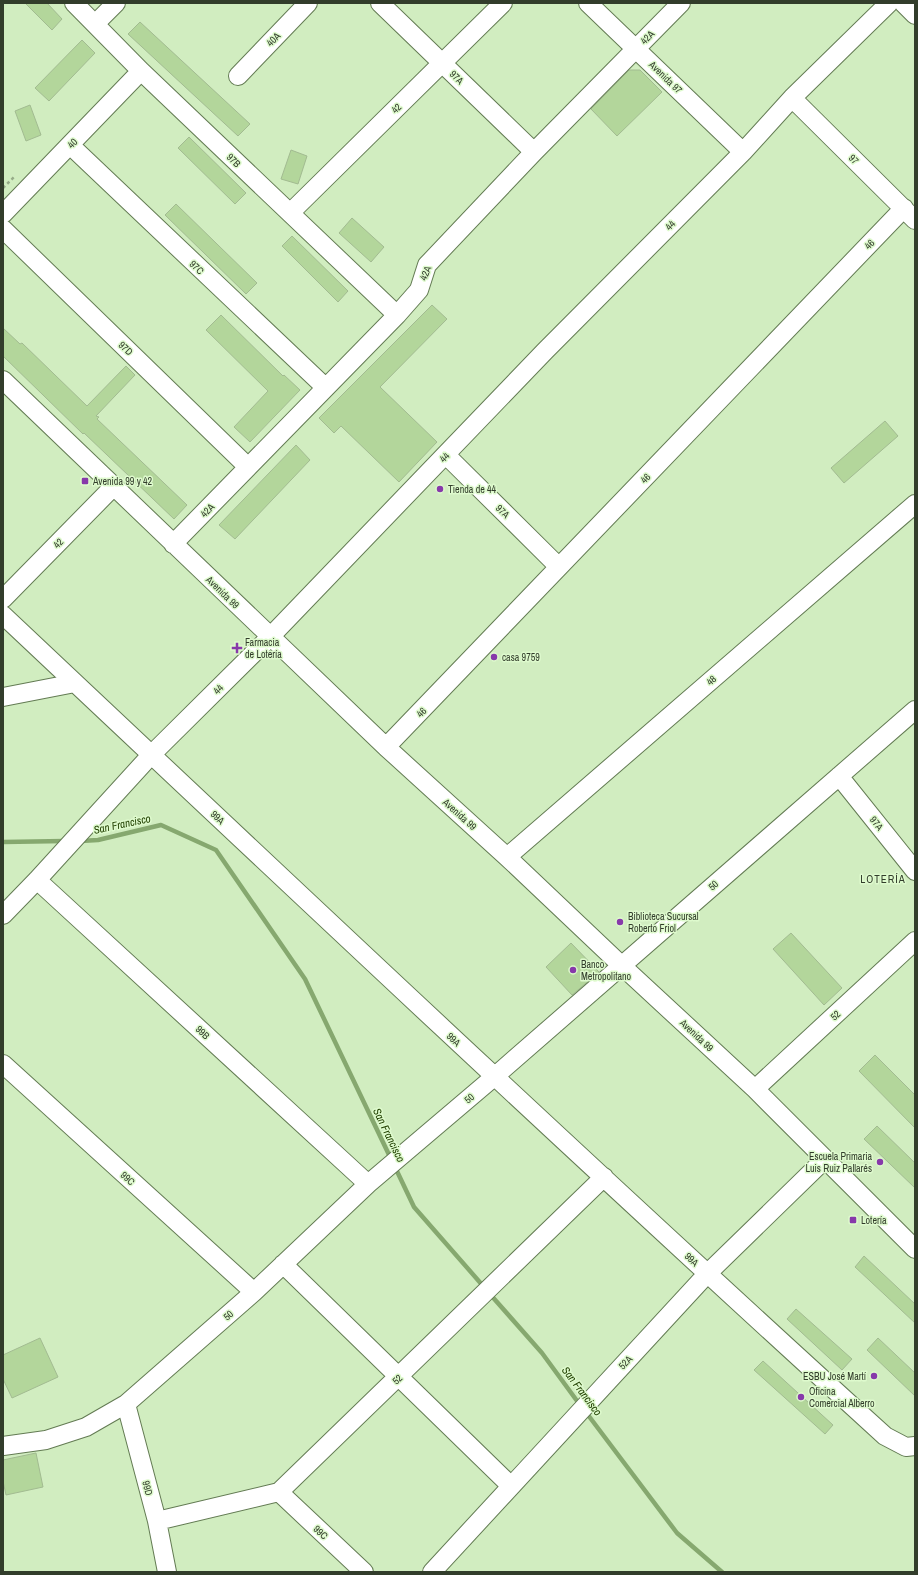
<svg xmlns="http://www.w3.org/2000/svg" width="918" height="1575" viewBox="0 0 918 1575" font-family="'Archivo Narrow',sans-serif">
	<rect width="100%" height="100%" fill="#d1edc0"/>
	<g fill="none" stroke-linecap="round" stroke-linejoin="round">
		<path stroke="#86a86f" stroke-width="4.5" d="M81,841L98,840L161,825L216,850L305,979L391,1159
			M3,842L65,841
			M395,1167L414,1207L484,1287
			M489,1293L542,1353L580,1405
			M585,1411L677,1533L722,1572"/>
	</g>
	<path fill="#b3d69b" stroke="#a2bb91" d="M25,3H47L62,19L52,30Z
		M140,22L250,124L238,136L128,34Z
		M82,40L95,53L49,101L35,88Z
		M629,70H640L662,92L617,136L591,109Z
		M30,105L41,135L26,141L15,111Z
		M189,137L246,193L235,204L178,148Z
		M291,150L307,156L298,184L281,179Z
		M176,204L257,283L246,294L165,215Z
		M352,218L384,247L371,262L339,233Z
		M292,236L348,291L338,302L282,246Z
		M432,305L447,319L380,387L437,442L399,482L341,426L334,433L319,418Z
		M221,315L283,376L284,375L300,390L250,442L234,427L268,391L206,330Z
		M3,328L20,344L22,343L87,406L126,366L135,375L96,416L99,417L97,419L187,505L174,519L84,433L83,434L3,356Z
		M885,421L898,436L844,483L831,468Z
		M296,445L310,460L235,539L219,525Z
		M791,933L842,988L824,1005L773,949Z
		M571,943L599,972L572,995L546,967Z
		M875,1055L915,1095V1128L859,1071Z
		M877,1126L915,1163V1188L864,1139Z
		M864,1256L915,1304V1323L855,1267Z
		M796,1309L852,1359L842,1370L787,1319Z
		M40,1338L58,1377L12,1398L3,1379V1355Z
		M878,1338L915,1373V1396L867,1350Z
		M763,1361L833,1425L825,1434L754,1370Z
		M36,1453L43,1487L6,1495L3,1481V1460Z"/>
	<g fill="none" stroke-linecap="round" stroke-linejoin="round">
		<g stroke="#637b53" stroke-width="20">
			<path id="minor" d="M74,3L141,71L397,315
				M380,3L534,152
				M588,3L743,152
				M903,3L915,15
				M95,24L116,3
				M238,76L308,3
				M792,98L915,220
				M70,145L325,387
				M290,213L503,3
				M3,214L141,71
				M3,229L248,467
				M3,380L386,747L507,857L621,965L755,1089L915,1249
				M446,455L559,567
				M173,544L397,315L419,290L427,265L534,152L681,3
				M3,599L113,487
				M3,615C296,891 588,1166 885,1436L906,1447L915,1446
				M3,697L75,683
				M386,747L904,208
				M839,776L915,871
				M507,857L915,504
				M37,880L368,1184
				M3,915L37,880L151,755L270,637L545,351L743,152L792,98L889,3
				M3,1064L254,1292
				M755,1089L915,941
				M283,1264L511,1486
				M126,1404L157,1521L167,1572
				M3,1446L46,1440L86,1427L126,1404L254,1292L368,1184L494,1077L915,710
				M279,1492L364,1572
				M157,1521L279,1492L604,1177
				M432,1572L707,1274L825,1159"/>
		</g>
		<path stroke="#96ab88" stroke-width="2.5" stroke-dasharray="3 3" stroke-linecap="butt" d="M3,188L14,177"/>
		<use href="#minor" stroke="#fff" stroke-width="18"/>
	</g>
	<g fill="#8739aa" stroke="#defacd" stroke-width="1.5">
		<rect x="81" y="477" width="8" height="8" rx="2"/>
		<circle cx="440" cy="489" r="4"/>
		<path d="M235 642h4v4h4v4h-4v4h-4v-4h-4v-4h4z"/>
		<circle cx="494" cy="657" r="4"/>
		<circle cx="620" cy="922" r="4"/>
		<circle cx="573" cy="970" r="4"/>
		<circle cx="880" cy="1162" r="4"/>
		<rect x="849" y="1216" width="8" height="8" rx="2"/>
		<circle cx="874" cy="1376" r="4"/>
		<circle cx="801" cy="1397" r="4"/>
	</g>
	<g text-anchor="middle" stroke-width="3" stroke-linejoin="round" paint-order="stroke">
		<g font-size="10" fill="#323d2b" stroke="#defacd">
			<text transform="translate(647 37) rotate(-46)" y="4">42A</text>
			<text transform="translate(273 39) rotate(-46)" y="4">40A</text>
			<text transform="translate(457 77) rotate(44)" y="4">97A</text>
			<text transform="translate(666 77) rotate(44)" y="4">Avenida 97</text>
			<text transform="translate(396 108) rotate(-44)" y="4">42</text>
			<text transform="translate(72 143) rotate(-46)" y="4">40</text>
			<text transform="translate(854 159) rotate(45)" y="4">97</text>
			<text transform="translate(234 160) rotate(44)" y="4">97B</text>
			<text transform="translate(670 225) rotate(-45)" y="4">44</text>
			<text transform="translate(869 244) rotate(-46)" y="4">46</text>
			<text transform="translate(197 267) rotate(44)" y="4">97C</text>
			<text transform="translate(425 273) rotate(-68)" y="4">42A</text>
			<text transform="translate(126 348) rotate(44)" y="4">97D</text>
			<text transform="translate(444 457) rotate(-46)" y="4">44</text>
			<text transform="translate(645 478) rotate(-46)" y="4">46</text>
			<text transform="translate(207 510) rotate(-46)" y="4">42A</text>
			<text transform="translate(503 511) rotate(45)" y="4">97A</text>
			<text transform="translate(58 543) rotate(-45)" y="4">42</text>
			<text transform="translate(223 592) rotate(44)" y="4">Avenida 99</text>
			<text transform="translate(711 680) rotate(-41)" y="4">48</text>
			<text transform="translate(218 689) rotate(-45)" y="4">44</text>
			<text transform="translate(421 712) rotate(-46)" y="4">46</text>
			<text transform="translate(460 814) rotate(42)" y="4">Avenida 99</text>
			<text transform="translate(218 817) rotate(43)" y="4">99A</text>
			<text transform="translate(877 823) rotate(51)" y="4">97A</text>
			<text transform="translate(713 885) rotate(-41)" y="4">50</text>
			<text transform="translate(835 1015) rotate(-43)" y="4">52</text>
			<text transform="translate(203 1032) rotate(43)" y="4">99B</text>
			<text transform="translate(697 1035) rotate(43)" y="4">Avenida 99</text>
			<text transform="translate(454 1039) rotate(43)" y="4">99A</text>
			<text transform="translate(469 1098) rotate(-40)" y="4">50</text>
			<text transform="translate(128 1178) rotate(42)" y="4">99C</text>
			<text transform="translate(692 1259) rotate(43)" y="4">99A</text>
			<text transform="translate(228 1315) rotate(-41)" y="4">50</text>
			<text transform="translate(625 1362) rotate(-47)" y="4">52A</text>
			<text transform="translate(397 1379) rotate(-44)" y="4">52</text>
			<text transform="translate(148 1488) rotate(75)" y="4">99D</text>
			<text transform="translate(321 1532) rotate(43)" y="4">99C</text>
		</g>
		<g font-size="10" fill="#323d2b" stroke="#defacd" text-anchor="start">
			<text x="93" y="485">Avenida 99 y 42</text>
			<text x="448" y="493">Tienda de 44</text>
			<text x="245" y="646">Farmacia<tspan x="245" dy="12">de Lotería</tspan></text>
			<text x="502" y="661">casa 9759</text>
			<text x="628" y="920">Biblioteca Sucursal<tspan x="628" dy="12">Roberto Friol</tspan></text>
			<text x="581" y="968">Banco<tspan x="581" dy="12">Metropolitano</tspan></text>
			<text x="872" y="1160" text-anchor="end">Escuela Primaria<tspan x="872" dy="12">Luis Ruiz Pallarés</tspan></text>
			<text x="861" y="1224">Lotería</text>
			<text x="866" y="1380" text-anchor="end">ESBU José Martí</text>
			<text x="809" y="1395">Oficina<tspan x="809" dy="12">Comercial Alberro</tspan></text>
		</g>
		<g font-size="11" font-style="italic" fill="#234203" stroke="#defacd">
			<text transform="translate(122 824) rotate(-12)" y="4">San Francisco</text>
			<text transform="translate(389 1135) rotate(64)" y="4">San Francisco</text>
			<text transform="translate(582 1391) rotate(53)" y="4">San Francisco</text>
		</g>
		<g font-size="11" letter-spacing="1" fill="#323d2b" stroke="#defacd">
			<text x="883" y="883">LOTERÍA</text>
		</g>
	</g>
	<rect width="918" height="1575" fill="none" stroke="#323d2b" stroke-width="8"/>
</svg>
